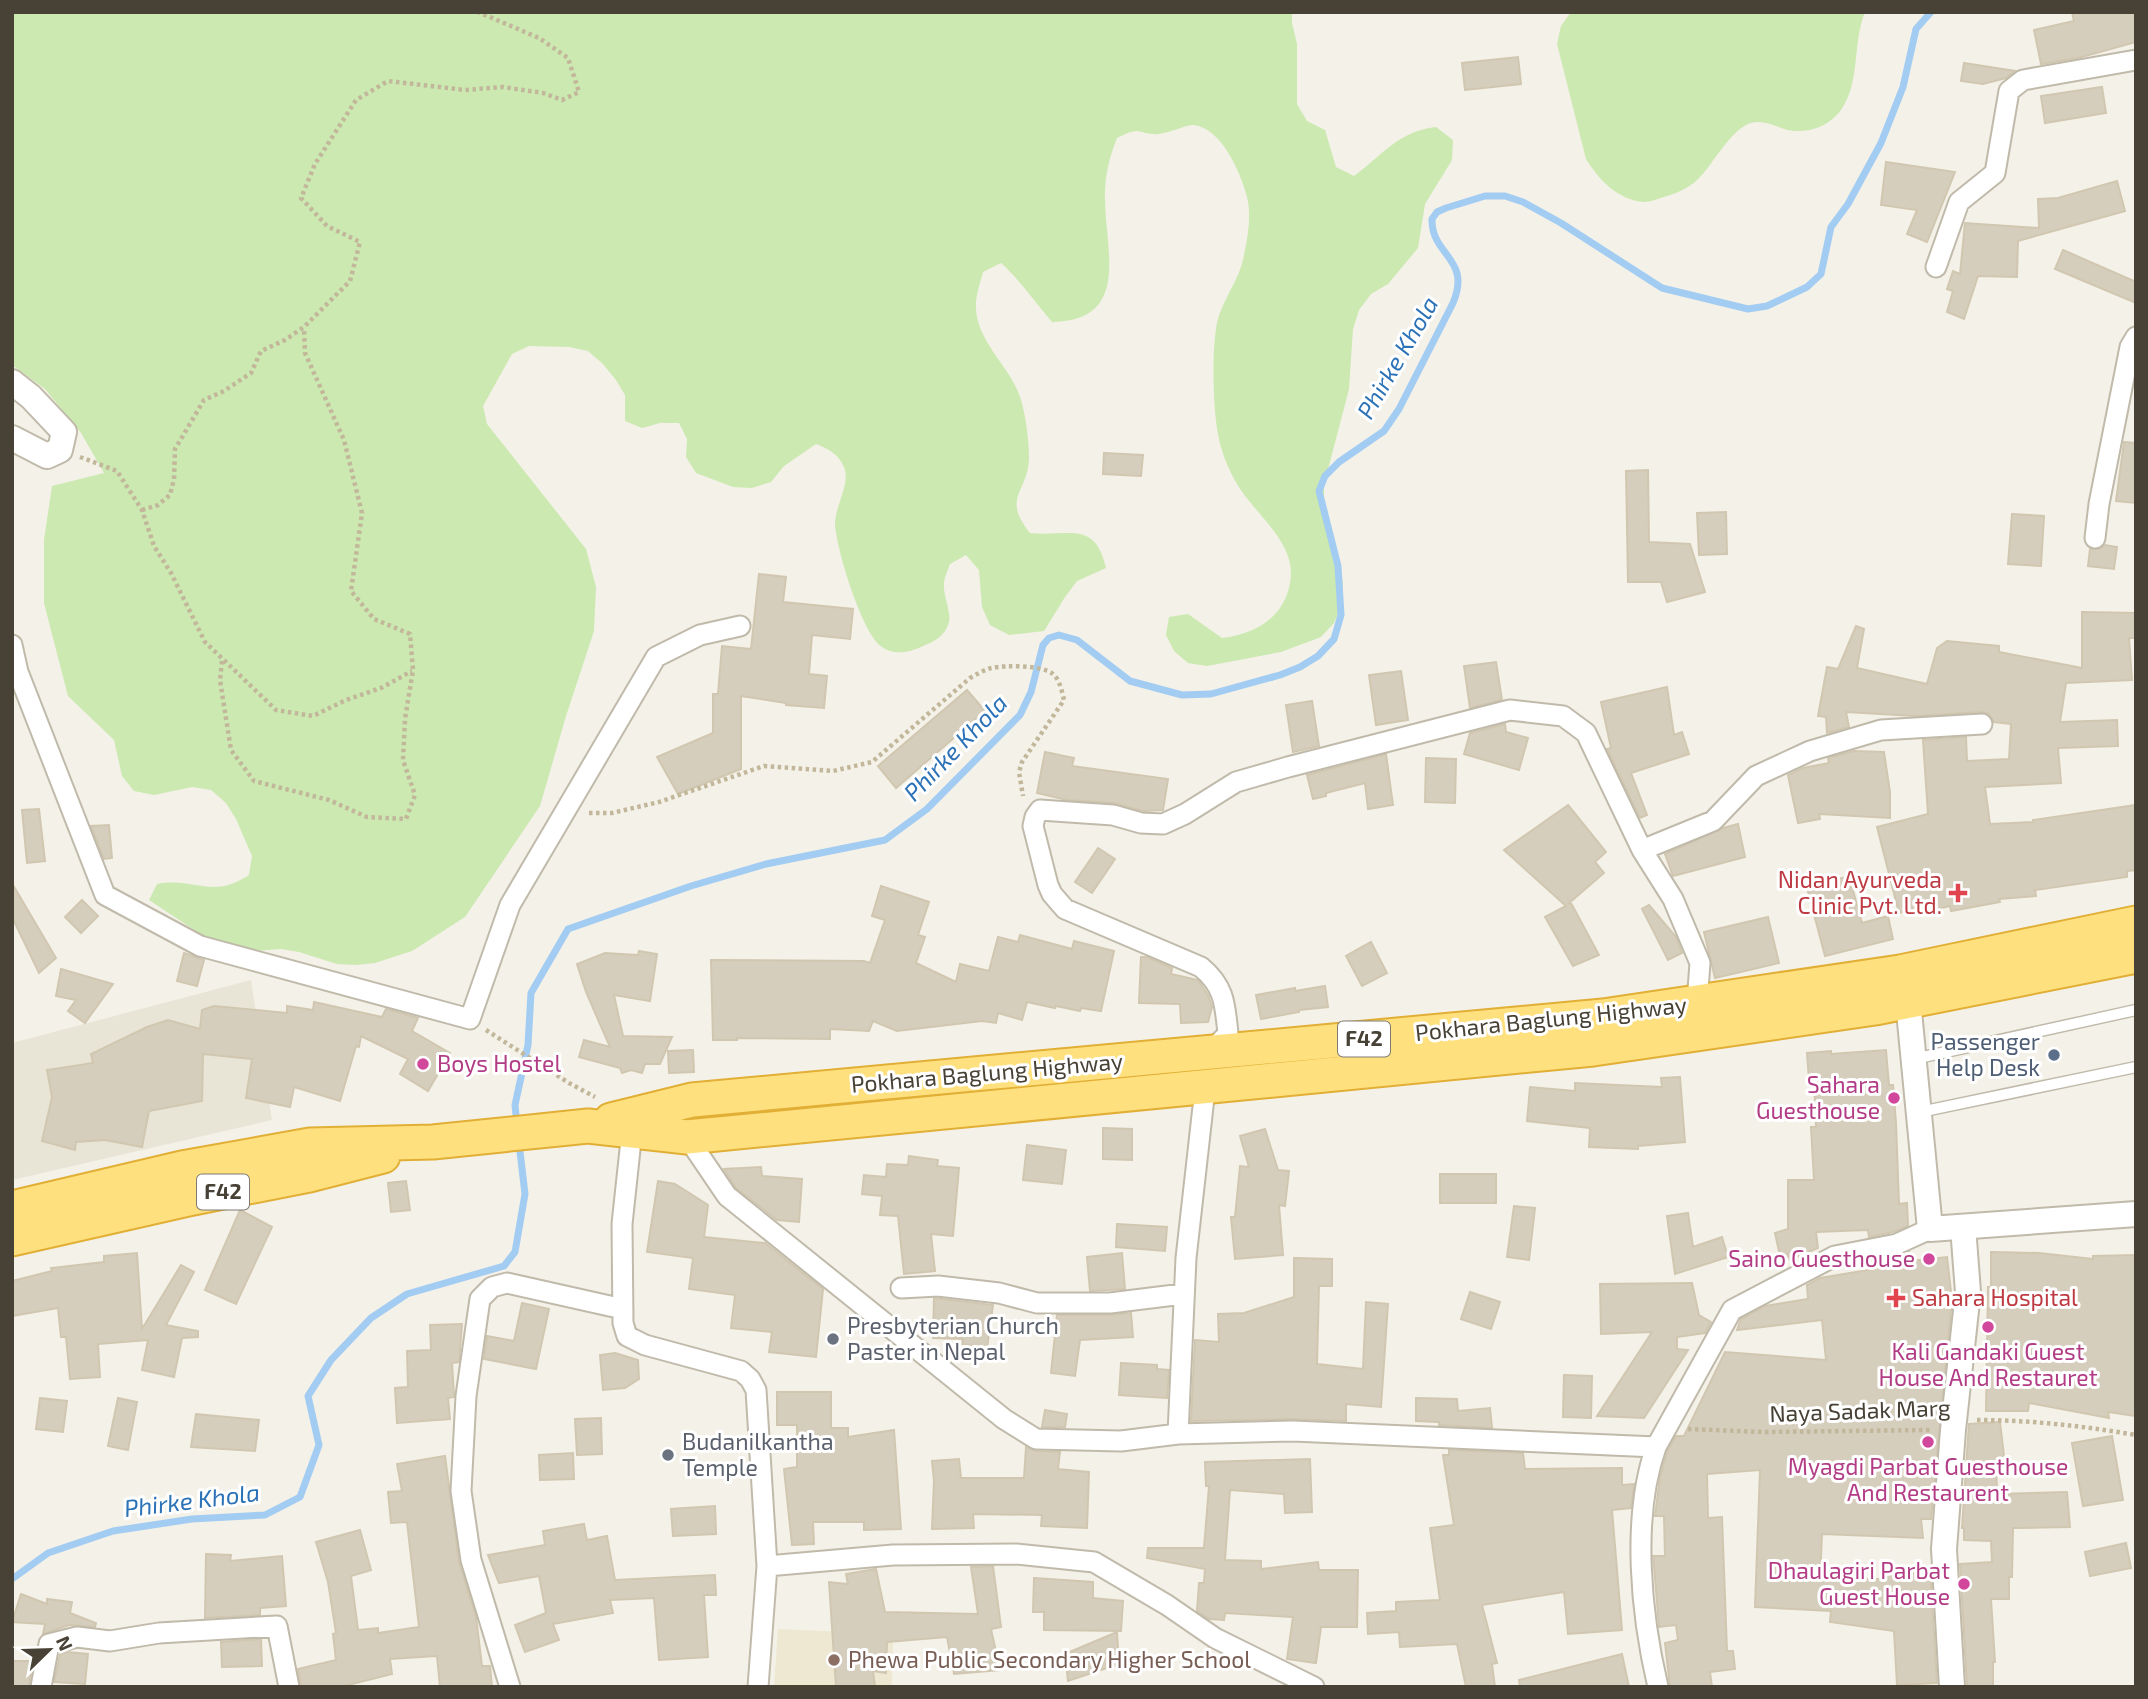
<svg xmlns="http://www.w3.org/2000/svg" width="2148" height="1699" viewBox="0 0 2148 1699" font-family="'Exo 2',sans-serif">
	<rect width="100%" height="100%" fill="#f4f1e8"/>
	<path fill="#e8e4d6" d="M251,980L272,1120L12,1180V1043Z"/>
	<path fill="#eee8d2" d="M778,1629L893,1634L892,1687H774Z"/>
	<path fill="#cbe9b0" d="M12,12H1292V23L1297,44V104L1307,121L1325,130L1336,167L1354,176C1383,155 1398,131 1436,127L1453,140L1452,160L1425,204L1418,248L1388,284L1371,294L1359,310L1353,329L1349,389L1324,485V504L1335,541L1343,584L1342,604L1334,623L1321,637L1281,652L1207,666L1188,663L1174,651L1166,635L1169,617L1188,614L1222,638C1255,634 1284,618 1290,583C1298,543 1255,515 1237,484C1228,469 1221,451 1218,434C1213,408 1212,355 1216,329C1219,304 1237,285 1243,260C1247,242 1252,216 1247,197C1241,173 1221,127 1193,125C1186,125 1169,133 1158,134C1150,135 1144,132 1137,131C1130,131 1123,135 1117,138C1109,158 1104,179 1105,201C1106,252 1130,321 1052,322C1035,302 1020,280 1001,263L983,272C980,284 975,297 976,309C978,344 1012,368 1021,400C1026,417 1029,441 1029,458C1028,493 1001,497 1030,533C1068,537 1095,519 1106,568L1077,581L1065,597L1044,631L1009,635L990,625L982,607L979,570L966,555L950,564C948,570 944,578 944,584C943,596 951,610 949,622C946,635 934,642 923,646C911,652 894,656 882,647C862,634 836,548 835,524C835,505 851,484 844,467C838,453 828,449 816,444L784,466L771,482L752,488L733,487L696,473L686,457L687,439L679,423H660L642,428L625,421V395L616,380L603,364L588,351L569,347L529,346L512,354L483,406L487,424L586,549L596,587L594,631L566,716L540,806L465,917L412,951L375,963L356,965L337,964L299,952L281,949L241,952L223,949L149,900L157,884C196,877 211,900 249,875L252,856L236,819L226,803L211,790L192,787L154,795L134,791L122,776L114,740L68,696L44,603V540L52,486L104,473L81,433L45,389L12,365Z
		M1571,12H1865C1852,44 1861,81 1841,110C1828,128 1804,135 1784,129C1772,125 1761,119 1748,124C1730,132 1714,162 1701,176C1692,186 1682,191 1670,195C1662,197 1652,202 1644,202C1618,200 1599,180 1586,159L1557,44L1561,26Z"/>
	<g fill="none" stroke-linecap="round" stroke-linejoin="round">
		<path stroke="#a3ccf2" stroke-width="7" d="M517,1125L515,1105L528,1045L531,993L568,929L691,886L766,864L885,840L927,809L1020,715L1031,692L1043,645L1049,638L1059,635L1077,640L1130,681L1182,695L1211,694L1280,675L1300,667L1318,656L1334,639L1341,615L1338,566L1319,491L1325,476L1339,462L1384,431L1399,409L1453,303C1472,258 1431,256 1432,219L1437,212L1446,208L1485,196H1505L1523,202L1561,223L1662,288L1748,309L1767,306L1807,287L1821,274L1831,227L1848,204L1881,143L1903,87L1916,29L1931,12
			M12,1579L48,1553L113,1531L192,1519L265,1515L300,1497L319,1445L308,1396L331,1360L371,1318L407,1294L504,1266L515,1252L525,1194L519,1143"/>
	</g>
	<path fill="#d6cebd" stroke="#d1c7b0" stroke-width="2" d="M2072,12H2136V42L2078,58L2041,64L2034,30L2074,21Z
		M1518,57L1521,84L1465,90L1462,63Z
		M1964,63L2015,71L2006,78L1983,84L1961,81Z
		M2102,87L2106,113L2045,123L2041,96Z
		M1886,162L1955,172L1927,242L1907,234L1917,210L1881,205Z
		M2117,181L2125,211L2018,241L2017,277L1978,276L1964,319L1947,312L1953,291L1947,289L1953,271L1960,274L1965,223L2039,228L2038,199L2058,198Z
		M2063,250L2136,282V303L2055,269Z
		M2124,442L2136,443V503L2116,501Z
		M1104,453L1143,455L1141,476L1103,474Z
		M1648,470L1649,542L1690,544L1705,592L1667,602L1661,582H1628L1626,471Z
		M1726,512L1727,554L1699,555L1697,513Z
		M2012,514L2044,516L2041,566L2008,564Z
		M2105,545L2117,547L2114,569L2088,566L2090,549H2099Z
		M759,574L786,577L783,602L853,609L850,639L812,635L809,674L827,676L824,708L786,705V703L741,696V769L678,794L657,757L713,733V694H718L722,646L751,649Z
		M2082,612L2136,613V638H2129L2132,680L2066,683L2060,722L2117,720L2118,746L2058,748L2061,783L1985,787L1990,824L2033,822V820L2136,805V870L2127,871V877L2035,890L2036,896L1999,899L2000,902L1951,911L1950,906L1928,911L1927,905L1899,913L1877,827L1928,814L1923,740L1966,737L1967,761L2009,759L2011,724L1994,722L1988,713L1982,712L1915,716L1846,712L1849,727L1827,733L1826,717L1818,716L1827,667L1838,669L1856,626L1864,629L1857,668L1927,684L1937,648L1947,641L1999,646V652L2082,668Z
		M1496,662L1502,700L1470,708L1464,666Z
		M1401,671L1408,720L1376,725L1369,675Z
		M1667,687L1674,735L1682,732L1689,754L1631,773L1647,815L1640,818L1607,749L1611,748L1601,702Z
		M967,690L985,711L896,788L878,766Z
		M1312,701L1319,746L1293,752L1286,705Z
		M1505,724L1506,732L1528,738L1519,770L1464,754L1470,733Z
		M1854,751L1884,752L1890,792V818L1819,814L1820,819L1798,823L1788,775L1803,768L1829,763L1828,758Z
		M1045,752L1074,758L1072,766L1168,779L1163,810L1143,811L1114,803L1067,800L1037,793Z
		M1386,754L1393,805L1368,809L1365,783L1326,793V796L1313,799L1307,775Z
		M1426,758L1456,759L1455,803L1425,802Z
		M1568,805L1606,852L1595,862L1604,873L1568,904L1571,903L1599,955L1573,966L1545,917L1566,906L1504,850Z
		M39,809L45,861L27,863L22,810Z
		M1738,824L1745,857L1673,876L1665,854L1723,828Z
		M109,825L112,858L104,859L91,826Z
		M1098,848L1115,859L1092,893L1075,882Z
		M1849,876L1862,923L1888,916L1893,939L1825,956L1807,888Z
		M13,885L56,958L39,973L12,917Z
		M881,886L929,902L918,935L925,937L916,963L956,982L960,964L989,971L998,937L1018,942L1020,935L1072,949L1074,941L1114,951L1101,1011L1081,1008L1080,1011L1056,1006L1055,1008L1027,1002L1022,1020L998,1013L996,1023L982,1021L897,1031L873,1021L869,1031L830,1029V1039L737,1038V1040H713L711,960L864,961L870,963L885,920L872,916Z
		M82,900L98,916L81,933L65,917Z
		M1649,905L1676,937L1682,953L1668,960L1642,909Z
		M1768,917L1779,963L1715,978L1704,932Z
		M1371,942L1387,973L1362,986L1346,956Z
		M639,951L657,954L650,1001L614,995L623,1036L672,1037L660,1064H645L642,1073L631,1070L622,1073L620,1068L579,1057L584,1040L610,1047L586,992L577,964L605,953L638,955Z
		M184,953L204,960L197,986L177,981Z
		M1141,957H1147L1172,968L1171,974L1197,980L1200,983L1208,995L1212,1007L1208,1022L1181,1023L1180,1004L1139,1003Z
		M61,969L113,984L85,1023L68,1011L76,1000L56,996Z
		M1325,986L1328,1007L1299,1010V1012L1261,1019L1256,995L1295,988V991Z
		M314,1002L382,1017L386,1009L418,1018L412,1031L450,1053L428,1091L400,1074L408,1059L361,1036L359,1047L356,1046L340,1101L294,1087L290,1107L246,1098L252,1059L203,1054L202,1101L149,1111L142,1147L105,1140L76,1142L75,1150L42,1141L52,1097L47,1070L93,1063L91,1054L147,1027L168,1020L200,1029L202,1010L214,1006L287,1013V1006L313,1010Z
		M693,1050L694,1072L669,1073L668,1051Z
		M1886,1050L1889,1085H1893L1896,1123L1899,1204L1907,1203L1908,1226L1893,1232L1869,1237L1868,1230L1816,1232L1818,1248L1790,1260L1787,1254L1780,1256L1775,1233L1788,1229V1180H1814L1811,1127H1816L1814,1080H1809L1807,1053L1831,1051V1054Z
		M1680,1077L1685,1142L1638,1146V1149L1589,1147L1590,1128L1527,1121L1530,1087L1575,1091V1083L1662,1087L1661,1078Z
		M1103,1128L1132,1129V1160L1103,1159Z
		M1265,1129L1278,1170L1289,1171L1285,1206L1279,1205L1283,1255L1235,1259L1231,1217H1235L1240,1166L1249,1167L1240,1136Z
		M1027,1145L1066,1150L1062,1184L1023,1180Z
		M909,1156L938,1160L937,1166L959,1168L953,1236L931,1234L935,1271L904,1274L898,1216L880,1215L882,1196L862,1194L864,1175L886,1177L887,1164L908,1165Z
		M761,1167L762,1176L802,1179L799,1222L777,1220L736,1188L724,1169Z
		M1440,1174H1496V1203H1440Z
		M406,1181L410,1210L391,1212L388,1183Z
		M658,1181L675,1184L708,1205L704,1237L765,1243L823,1289L816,1357L769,1352L772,1332L731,1328L735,1295L689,1289L693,1258L647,1252Z
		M1514,1206L1535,1208L1529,1260L1507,1257Z
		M240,1210L272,1227L236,1304L205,1290Z
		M1688,1213L1693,1247L1722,1237L1728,1257L1675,1274L1667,1216Z
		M1117,1224L1167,1227L1165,1251L1116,1247Z
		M1909,1252L1910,1261L1947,1257L1952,1300L1931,1519H1921L1923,1538L1822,1534L1820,1579H1880L1881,1570L1930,1567L1937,1683L1897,1685L1894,1631L1830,1622L1831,1611L1755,1607L1760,1470L1707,1474L1708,1518L1722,1517L1727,1651H1733L1735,1669L1710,1672L1712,1687H1670L1665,1643L1678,1640L1676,1625L1659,1627L1654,1566L1653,1556H1665L1664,1516H1655L1660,1477L1667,1452L1676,1436H1684L1725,1352L1826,1360L1822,1320L1737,1330L1741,1319L1765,1306L1808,1299L1807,1285L1820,1278L1874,1269L1873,1261Z
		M1991,1252L2039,1253L2093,1259V1256L2136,1255V1416L2108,1412L2109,1418L2029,1403L2028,1411H1986L1988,1287H1991Z
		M137,1253L142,1329L181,1265L194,1272L166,1325L198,1331V1337L182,1338L174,1377L142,1370L148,1340L98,1344L100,1377L70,1379L66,1337H61L58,1308L12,1316V1281L52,1271L51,1268L104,1262V1256Z
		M1122,1253L1125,1289L1090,1291L1087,1257Z
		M1294,1258L1332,1259V1286H1319L1317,1364L1363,1369L1366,1302L1388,1304L1381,1407L1346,1404V1421L1293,1419L1191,1421L1195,1340L1219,1342L1218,1314L1244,1313L1294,1297Z
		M1692,1283L1699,1315L1711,1322L1705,1333L1677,1337V1349L1688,1350L1644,1418L1597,1416L1652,1332L1601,1334L1600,1284Z
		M1470,1292L1500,1302L1491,1329L1461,1319Z
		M934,1298L993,1305L987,1348L962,1344L963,1339L933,1338Z
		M522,1303L549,1309L536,1369L484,1359L487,1336L514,1341Z
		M1131,1313L1133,1337L1080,1340L1075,1376L1051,1373L1057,1315H1110Z
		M462,1324L459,1362L452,1363L454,1395V1397L448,1398L450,1419L397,1423L395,1388L408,1387L407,1351L431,1350L430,1325Z
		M615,1353L638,1360L639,1379L625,1388L603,1390L600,1355Z
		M1121,1363L1157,1365V1369L1169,1370L1167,1398L1119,1395Z
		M1564,1375L1592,1376L1591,1418L1563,1417Z
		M777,1392H831V1428H848V1437L894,1430L901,1529L864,1530V1522H813L814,1544L792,1545L784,1469L797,1467V1425H777Z
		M40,1398L67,1401L63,1432L36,1429Z
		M118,1398L137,1402L128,1450L108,1446Z
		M1416,1398L1457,1399L1458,1411L1490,1408L1492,1428L1439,1425V1422L1416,1421Z
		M1045,1410L1067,1414L1065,1427H1042Z
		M196,1414L259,1420L255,1451L191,1447Z
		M601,1418L602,1454L577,1455L575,1419Z
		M2000,1422L2004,1456L1996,1457L1997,1494L2067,1492L2070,1527L2013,1528L2012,1577H2009V1599H1991L1995,1662H1993V1687H1967L1960,1564L1992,1562L1991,1541L1964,1540V1528H1962L1969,1424Z
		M2112,1436L2123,1500L2083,1506L2072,1443Z
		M1026,1447L1036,1451L1060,1452L1058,1469L1089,1472L1087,1528L1041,1526L1042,1515L973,1514L974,1528L932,1529L934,1481L932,1461L959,1459L961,1478H1024Z
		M1449,1450L1523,1453L1525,1469L1622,1468V1485L1634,1484L1631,1508L1612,1510L1622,1630L1568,1634L1564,1592L1482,1605L1497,1663L1492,1664L1495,1687H1466L1457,1644L1400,1647L1399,1632L1368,1634L1367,1613L1396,1611V1602L1440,1600L1430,1528L1454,1525L1443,1455H1449Z
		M573,1453L574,1479L540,1480L539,1455Z
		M445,1456L459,1562L476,1617L482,1666H490L492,1687H440L437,1656L390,1659L392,1674L340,1687H301L298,1669L336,1660L333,1634L336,1633L328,1582L316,1542L360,1530L371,1570L351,1576L358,1630L378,1628V1633L419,1627L407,1522L391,1523L388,1492L402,1491L397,1464Z
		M1310,1459L1312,1512L1285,1513L1284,1494L1230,1490L1225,1560L1261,1561V1569L1318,1562L1319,1570H1358L1357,1627H1321L1316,1663L1287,1659L1293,1617L1225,1613L1224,1620L1209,1619L1197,1611L1199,1583H1204L1205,1569L1147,1558L1148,1548H1204L1209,1486H1206L1205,1462Z
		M715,1506L716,1534L673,1536L671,1509Z
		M584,1524L587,1540L607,1536L615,1580L715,1575L716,1595H704L708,1657L659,1660L654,1598L610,1600L613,1613L553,1624L559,1640L525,1652L515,1625L546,1613L539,1576L499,1583L488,1555L545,1545L543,1531Z
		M2126,1543L2131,1568L2090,1576L2085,1552Z
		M206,1554L231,1555L230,1561L282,1556L286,1606L260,1608V1615L205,1618Z
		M993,1566L1001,1627L991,1629L1000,1670L954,1674L947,1637L887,1642L886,1673L873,1671L875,1687H836L829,1582L848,1584L846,1574L876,1569L885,1612L978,1614L971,1567Z
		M1034,1578L1093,1582V1598L1123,1601L1121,1631L1044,1630V1612H1033Z
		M21,1594L47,1604V1599L72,1602L70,1613L96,1623L95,1627L69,1625L43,1634L45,1624L12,1622Z
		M1117,1632L1119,1664L1068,1681L1065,1654Z
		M261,1639L262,1666L222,1667L221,1642Z
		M67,1652L88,1654L85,1684L54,1682L60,1654Z
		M1622,1654L1629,1687H1520L1519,1680Z
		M12,1661H33L29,1687H12Z"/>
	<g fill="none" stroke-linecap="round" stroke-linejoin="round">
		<g stroke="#c0baaa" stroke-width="13">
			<path id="service" d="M1914,1059L2136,1010
				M1920,1112L2136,1067"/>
		</g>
		<g stroke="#c0baaa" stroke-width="23">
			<path id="minor" d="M1936,267L1959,202L1995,173L2009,91L2023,80L2136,60
				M2095,538L2099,504L2130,347L2136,337
				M12,645L18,672L105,895L200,946L470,1019L510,905L656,657L700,635L740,626
				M1642,850L1713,821L1756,776L1810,751L1881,730L1982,724
				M1211,1051L1228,1034C1225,1005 1225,987 1201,967L1065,909L1052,894L1048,885L1033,826L1035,817L1040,810L1113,815L1141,823L1163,824L1185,814L1236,782L1288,767L1510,710L1563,716L1586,733L1642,850L1673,899L1700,963L1697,1003
				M632,1131L622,1224L623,1323L627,1336L645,1345L741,1371L750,1379L756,1390L767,1566L758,1687
				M687,1137L727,1196L1004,1419L1036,1439L1121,1441L1178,1434L1186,1258L1206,1080
				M901,1288L938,1286L999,1293L1037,1303H1110L1183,1294
				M1178,1434L1293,1431L1656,1447
				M767,1566L893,1555L1016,1554L1094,1562L1167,1605L1215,1638L1314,1687
				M41,1687L49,1644L77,1637L110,1641L159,1633L277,1626L289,1687
				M510,1687L471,1560L461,1491L466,1396L480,1299L492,1287L507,1283L623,1309
				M1658,1687C1641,1615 1631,1518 1656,1447L1732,1310L1835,1256L1897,1244L1930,1229"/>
		</g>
		<g stroke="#c0baaa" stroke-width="28">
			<path id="tertiary" d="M12,382L31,397L64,432L60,450L47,456L12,438
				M1908,1001L1930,1229L2136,1214
				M1952,1687L1944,1549L1953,1430L1968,1292L1963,1227"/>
		</g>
		<g stroke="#e1af35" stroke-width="37">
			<path id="trunk" d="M611,1120L692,1100L1603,1016L1900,972L2136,923
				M12,1208L182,1168L310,1145L433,1142L588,1126L687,1137L1593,1049L1875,1008L2136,956
				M12,1239L193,1198L309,1175L383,1156"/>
		</g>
		<path stroke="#c2b79b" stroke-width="4.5" stroke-dasharray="3.5 3.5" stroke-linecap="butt" d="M80,457L117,471L142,510L154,546L171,573L205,642L276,710L313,716L346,700L381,688L412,671
			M142,510L158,505L170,495L174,479L175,449L204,400L224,391L251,373L261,351L285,340L304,327L350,281L360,242L327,226L301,198L315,164L356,100L388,81L465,90L503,87L543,93L562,100L579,92L568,58L539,38L478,12
			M222,661L220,680L231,750L254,781L329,800L367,817L406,819L415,795L403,760L405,719L413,670L410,634L374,619L351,591L362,513L344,440L305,353L304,328
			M589,813H612L659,802L764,766L833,771L872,762L970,678C977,674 984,670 991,668C1005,665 1042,665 1053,674C1060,680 1062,692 1064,700L1022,762L1019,772L1023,796
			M486,1030L569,1083L595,1097
			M1977,1420C2030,1420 2083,1426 2136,1435
			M1688,1429L1763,1432L1932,1430"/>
		<use href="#service" stroke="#fff" stroke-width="10"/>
		<use href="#minor" stroke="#fff" stroke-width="19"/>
		<use href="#tertiary" stroke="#fff" stroke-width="24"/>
		<use href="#trunk" stroke="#ffe07f" stroke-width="33"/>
	</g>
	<g fill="#e0444e" stroke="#fff" stroke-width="2.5">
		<path d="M1954.5 882.5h7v7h7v7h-7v7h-7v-7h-7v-7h7z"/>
		<path d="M1892.5 1287.5h7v7h7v7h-7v7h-7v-7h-7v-7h7z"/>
	</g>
	<circle fill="#5c6f8a" stroke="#fff" stroke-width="2.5" cx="2054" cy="1055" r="7"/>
	<g fill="#d1479c" stroke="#fff" stroke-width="2.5">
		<circle cx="423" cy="1064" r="7"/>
		<circle cx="1894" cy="1098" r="7"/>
		<circle cx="1929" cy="1259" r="7"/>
		<circle cx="1988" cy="1327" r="7"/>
		<circle cx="1928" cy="1442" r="7"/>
		<circle cx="1964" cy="1584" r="7"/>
	</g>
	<g fill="#6b7280" stroke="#fff" stroke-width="2.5">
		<circle cx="833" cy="1339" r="7"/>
		<circle cx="668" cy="1455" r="7"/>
	</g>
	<circle fill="#8d6e63" stroke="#fff" stroke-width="2.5" cx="834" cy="1660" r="7"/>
	<g text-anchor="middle" stroke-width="6" stroke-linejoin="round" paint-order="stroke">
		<g fill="#fff" stroke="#7f7b72" stroke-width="2">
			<rect x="1338" y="1021.5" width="52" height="35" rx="5"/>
			<rect x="197" y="1174.5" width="52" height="35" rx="5"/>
		</g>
		<g font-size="21" font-weight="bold" fill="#484236">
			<text x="1364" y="1046">F42</text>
			<text x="223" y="1199">F42</text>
		</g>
		<g font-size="23" fill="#be3a42" stroke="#fff" text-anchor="end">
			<text x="1942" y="888">Nidan Ayurveda<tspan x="1942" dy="26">Clinic Pvt. Ltd.</tspan></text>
			<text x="1912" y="1306" text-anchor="start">Sahara Hospital</text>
		</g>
		<g font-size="23" fill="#484236" stroke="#fff">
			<text transform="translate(1551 1019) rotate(-6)" y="8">Pokhara Baglung Highway</text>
			<text transform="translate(987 1073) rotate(-5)" y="8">Pokhara Baglung Highway</text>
			<text transform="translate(1860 1411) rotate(-2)" y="8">Naya Sadak Marg</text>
		</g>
		<g font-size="23" fill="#4e5e75" stroke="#fff" text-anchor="end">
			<text x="2040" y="1050">Passenger<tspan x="2040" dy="26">Help Desk</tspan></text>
		</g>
		<g font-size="23" fill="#b23c85" stroke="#fff" text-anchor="end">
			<text x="437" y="1072" text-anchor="start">Boys Hostel</text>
			<text x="1880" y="1093">Sahara<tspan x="1880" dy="26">Guesthouse</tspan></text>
			<text x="1915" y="1267">Saino Guesthouse</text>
			<text x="1988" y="1360" text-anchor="middle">Kali Gandaki Guest<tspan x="1988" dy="26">House And Restauret</tspan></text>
			<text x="1928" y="1475" text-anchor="middle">Myagdi Parbat Guesthouse<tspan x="1928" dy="26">And Restaurent</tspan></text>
			<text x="1950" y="1579">Dhaulagiri Parbat<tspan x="1950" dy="26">Guest House</tspan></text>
		</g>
		<g font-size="23" fill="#5b616d" stroke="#fff" text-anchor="start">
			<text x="847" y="1334">Presbyterian Church<tspan x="847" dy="26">Paster in Nepal</tspan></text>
			<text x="682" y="1450">Budanilkantha<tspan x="682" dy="26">Temple</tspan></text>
		</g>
		<g font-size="23" fill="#785e54" stroke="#fff" text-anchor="start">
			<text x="848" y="1668">Phewa Public Secondary Higher School</text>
		</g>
		<g font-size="24" font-style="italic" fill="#2c72b7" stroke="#fff">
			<text transform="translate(1398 358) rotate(-60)" y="8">Phirke Khola</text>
			<text transform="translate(956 748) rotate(-46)" y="8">Phirke Khola</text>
			<text transform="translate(192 1501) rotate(-7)" y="8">Phirke Khola</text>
		</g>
	</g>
	<rect width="2148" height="1699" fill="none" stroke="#484236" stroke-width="28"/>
	<g transform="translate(49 1650) rotate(67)" stroke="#ffffff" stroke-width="5" paint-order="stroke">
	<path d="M0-5L12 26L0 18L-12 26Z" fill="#484236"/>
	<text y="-10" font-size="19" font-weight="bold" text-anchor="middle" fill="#484236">N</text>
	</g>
</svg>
